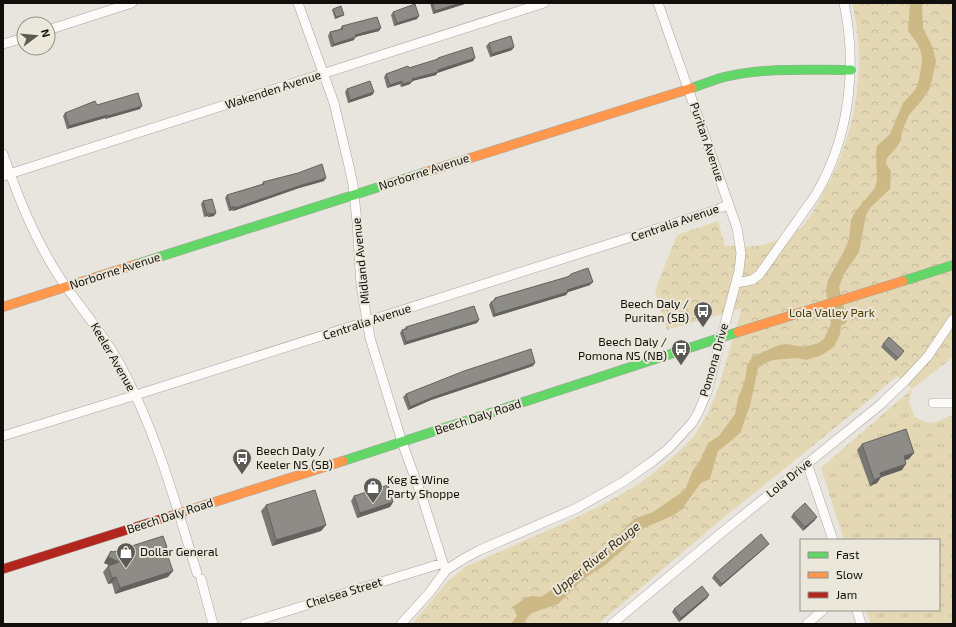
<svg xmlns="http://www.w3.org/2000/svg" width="956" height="627" viewBox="0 0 956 627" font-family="'Exo 2',sans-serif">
	<defs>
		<pattern id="grass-tufts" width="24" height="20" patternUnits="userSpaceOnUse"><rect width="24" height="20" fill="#e4d7b4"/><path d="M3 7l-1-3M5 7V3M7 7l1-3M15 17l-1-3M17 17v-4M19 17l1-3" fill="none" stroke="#c3b799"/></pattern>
		<pattern id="park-crowns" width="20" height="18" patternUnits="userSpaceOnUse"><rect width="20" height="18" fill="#e4d7b4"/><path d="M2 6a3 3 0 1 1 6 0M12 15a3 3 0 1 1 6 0" fill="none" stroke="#c3b799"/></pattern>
	</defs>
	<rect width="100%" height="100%" fill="#e8e5de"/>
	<path fill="url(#grass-tufts)" d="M912,389L909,403L915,417C936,428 934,421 953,415V624H871L866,610H939V540H844L821,468Z"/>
	<path fill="url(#park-crowns)" d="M852,3H953V357L912,389L897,376L863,405L722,519L598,624H412L446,583L465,567L571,520L604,504L639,484L672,458L693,438L708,413L718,389L742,308L667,330L655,291L677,235L718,221L725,246C737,246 751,248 762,245C773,243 792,234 801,228C807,223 817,205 821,197C855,140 868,68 852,3Z"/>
	<path fill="#cdb986" d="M910,3H922L923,28L933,48L936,61L933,75L930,88L923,99L909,115L902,131L901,140L897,147L887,158L886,164L891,171L890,189L870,208L866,215L859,252L844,274L839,287L847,322L841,326L840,334L834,347L822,355L806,360L797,358L773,360L765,363L758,368L750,406L746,416L741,432L731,441L718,451L710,479L701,483L681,510L674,515L644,528L624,549L604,566L583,579L558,604L532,613L526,619L525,624H511L517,616L513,607L525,598L532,596L541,597L562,583L586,560L603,551L634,519L653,512L685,490L693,470L701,459L708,443L719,436L735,414L738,398L745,380L747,366L752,357L779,345L787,344L804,347L818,343L824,339L831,324L826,290L828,280L844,251L849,239L851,220L855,212L875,188L877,180L876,154L877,146L890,134L903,103L915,90L919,80L922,61L921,52L917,43L908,31Z"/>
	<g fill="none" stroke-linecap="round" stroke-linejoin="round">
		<g stroke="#a5a49f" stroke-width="10">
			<path id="street" d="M298,3L334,103L349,166L353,185L357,222L361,285L370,338L402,442L423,500L443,563L446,570
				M48,30L132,3
				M3,44L24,38
				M3,154C18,197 35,240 60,278C81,309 106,337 123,370C157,434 176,505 197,573
				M3,176L544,3
				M736,283L752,280L759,275C772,257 785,238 798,220C805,209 814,199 820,187C850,132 857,64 844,3
				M933,403H953
				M3,436L136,395L716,210L729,204
				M807,463L833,540
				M201,579L213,624
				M857,610L861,624
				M245,624L443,563
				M401,624L429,593L446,570L465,558L480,550L577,508L623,482L653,461L669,448L692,423L698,413L707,392L739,271L741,253L737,228L658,3
				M612,624L720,534L880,405L905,381L928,356L953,319
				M807,624L823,610"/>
		</g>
		<g stroke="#a5a49f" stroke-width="10">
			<path id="fast" d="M692,88C703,84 714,80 724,77C765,67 810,70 851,70
				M137,264L426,172
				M903,281L953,265
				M343,461L738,332"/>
		</g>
		<g stroke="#a5a49f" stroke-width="10">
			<path id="slow" d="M426,172L692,88
				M3,307L137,264
				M738,332L903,281
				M177,514L343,461"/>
		</g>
		<g stroke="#a5a49f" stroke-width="10">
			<path id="jam" d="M3,569L177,514"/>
		</g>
		<use href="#street" stroke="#fcfbfa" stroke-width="9"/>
		<use href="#fast" stroke="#63d668" stroke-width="9"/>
		<use href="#slow" stroke="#ff974d" stroke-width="9"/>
		<use href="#jam" stroke="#b3261e" stroke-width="9"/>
	</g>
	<path fill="#7a7874" d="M430,3H468L433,14Z
		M333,9L344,15L342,16L335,19L332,10Z
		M393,12L417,19L394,26L391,15Z
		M342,26L379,31L355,37L354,40L331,47L328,36L330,32L340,29Z
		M489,43L512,50L490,57L486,46Z
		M438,58H475L473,61L437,73L436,75L412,81L410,84L401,87L400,84L387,88L384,77L386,74L436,60Z
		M347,89L374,92L372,95L348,103L345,92Z
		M97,105L140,109L105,119V118L67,129L63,116L65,113Z
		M324,181L299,188L233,211L232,210L229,211L225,198L227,195L262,184L263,182Z
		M203,201L214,216L208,217L207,216L204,217L201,204Z
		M571,274L590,285L568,292L566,295L493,317L489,305L491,302L493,301L495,298L567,277L569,276Z
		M477,323L404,345L400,333L402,330L404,329L406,327Z
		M883,344L902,354L896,361L881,347Z
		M533,366L431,400L408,410L403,397L406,394Z
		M862,444L909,459L905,460L902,470L881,477L877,483L870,486L857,450Z
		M354,496L393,502L390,507L357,518L351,501Z
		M266,505L326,525L321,531L272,546L261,511Z
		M793,514L815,520L803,531L791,517Z
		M167,547L166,549L168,577L115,594L112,583L108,584L103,572L108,566L109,565L104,563L107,557L111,551L113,552Z
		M766,547L720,587L712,578L714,575Z
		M709,595L707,598L679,622L672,612L674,609Z"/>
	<path fill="#63625e" d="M461,3H468L433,14L435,11Z
		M344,15L342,16L335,19L336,17Z
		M419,16L417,19L394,26L397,23Z
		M381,28L379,31L355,37L354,40L331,47L334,44L355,35Z
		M514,47L512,50L490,57L492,54Z
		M475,58L473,61L437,73L436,75L412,81L410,84L401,87L403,84L412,79Z
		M402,81L400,84L387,88L390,85Z
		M374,92L372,95L348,103L350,100Z
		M142,106L140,109L105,119L108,116Z
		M107,115L105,118L67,129L69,126Z
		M326,178L324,181L299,188L233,211L235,208L302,185Z
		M234,206L232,210L229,211L231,208Z
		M209,213L207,216L204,217L207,214Z
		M216,213L214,216L208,217L210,214Z
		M593,282L590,285L565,293L567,290Z
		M568,292L566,295L493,317L495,314Z
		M479,320L477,323L404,345L406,342Z
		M535,363L533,366L431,400L408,410L410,407L433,397Z
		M914,453L909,459L899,462L904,456Z
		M906,464L902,470L876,479L880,473Z
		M881,477L877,483L870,486L874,480Z
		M393,502L390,507L357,518L360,513Z
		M817,517L815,520L803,531L805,527Z
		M326,525L321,531L272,546L276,540Z
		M769,544L766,547L720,587L722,584Z
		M108,557L119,562L115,568L104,563Z
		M173,571L168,577L115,594L120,588Z
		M116,577L112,583L108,584L112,578Z
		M709,595L707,598L679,622L681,618Z"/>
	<path fill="#8e8c87" stroke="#63625e" d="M432,3H461L435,11Z
		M415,4L419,16L397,23L393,12Z
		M341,6L344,15L336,17L333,9Z
		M377,17L381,28L355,35L356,37L334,44L330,32L343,29L342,26Z
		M511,36L514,47L492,54L489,43Z
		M472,47L475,58L438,70V72L412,79L413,81L403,84L402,81L390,85L386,74L408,66L409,68L438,59V58Z
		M370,81L374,92L350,100L347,89Z
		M138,93L142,106L108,116L107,115L69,126L65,113L95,101L97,105Z
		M322,164L326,178L302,185L235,208L234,206L231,208L227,195L264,184L263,182L298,173Z
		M212,199L216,213L210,214L209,213L207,214L203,201Z
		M588,268L593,282L567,290L568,292L495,314L491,302L495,300V298L567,277L571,275V274Z
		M474,306L479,320L406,342L402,330L407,329L406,327Z
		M889,337L904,351L898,358L883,344Z
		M531,349L535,363L433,397L410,407L406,394L464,371Z
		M906,429L914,453L904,456L906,464L880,473L881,477L874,480L862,444Z
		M388,485L393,502L360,513L354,496Z
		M315,490L326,525L276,540L266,505Z
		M805,503L817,517L805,527L793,514Z
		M761,534L769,544L722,584L714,575Z
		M163,536L167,547L165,548L173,571L120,588L116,577L112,578L108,566L119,562L108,557L111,551L113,552Z
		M702,586L709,595L681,618L674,609Z"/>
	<defs>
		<g id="bus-pin" transform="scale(1)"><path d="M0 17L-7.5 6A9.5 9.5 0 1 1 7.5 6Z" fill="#5c5a55" stroke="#ebe7db"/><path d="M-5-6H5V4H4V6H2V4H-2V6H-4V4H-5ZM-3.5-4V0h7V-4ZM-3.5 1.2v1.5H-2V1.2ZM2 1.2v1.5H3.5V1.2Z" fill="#fff"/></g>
		<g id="shop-pin" transform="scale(1)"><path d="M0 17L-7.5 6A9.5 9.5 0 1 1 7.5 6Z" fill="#5c5a55" stroke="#ebe7db"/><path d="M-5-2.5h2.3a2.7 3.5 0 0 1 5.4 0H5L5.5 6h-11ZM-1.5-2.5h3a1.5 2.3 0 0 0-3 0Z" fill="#fff"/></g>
	</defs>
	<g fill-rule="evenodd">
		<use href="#bus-pin" x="703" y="311"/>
		<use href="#bus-pin" x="681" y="349"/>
		<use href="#bus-pin" x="242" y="458"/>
		<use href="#shop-pin" x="373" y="487"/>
		<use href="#shop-pin" x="126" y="552"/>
	</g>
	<g text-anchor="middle" stroke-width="4" stroke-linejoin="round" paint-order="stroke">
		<g font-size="12" fill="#100f0b" stroke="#ebe7db">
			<text transform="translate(273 90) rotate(-18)" y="4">Wakenden Avenue</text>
			<text transform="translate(707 142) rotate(71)" y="4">Puritan Avenue</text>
			<text transform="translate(424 172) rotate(-18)" y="4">Norborne Avenue</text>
			<text transform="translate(675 223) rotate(-19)" y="4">Centralia Avenue</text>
			<text transform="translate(361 261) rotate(-96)" y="4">Midland Avenue</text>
			<text transform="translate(115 271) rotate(-18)" y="4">Norborne Avenue</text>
			<text transform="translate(367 322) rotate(-18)" y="4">Centralia Avenue</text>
			<text transform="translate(113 357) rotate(60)" y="4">Keeler Avenue</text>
			<text transform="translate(714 360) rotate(-74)" y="4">Pomona Drive</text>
			<text transform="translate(478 417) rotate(-18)" y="4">Beech Daly Road</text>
			<text transform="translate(789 478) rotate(-39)" y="4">Lola Drive</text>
			<text transform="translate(170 516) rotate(-18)" y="4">Beech Daly Road</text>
			<text transform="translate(344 593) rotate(-17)" y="4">Chelsea Street</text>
		</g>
		<g font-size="12" fill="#100f0b" stroke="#ebe7db" text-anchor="start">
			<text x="689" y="308" text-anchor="end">Beech Daly /<tspan x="689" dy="14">Puritan (SB)</tspan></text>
			<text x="667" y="346" text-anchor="end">Beech Daly /<tspan x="667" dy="14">Pomona NS (NB)</tspan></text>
			<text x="256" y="455">Beech Daly /<tspan x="256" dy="14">Keeler NS (SB)</tspan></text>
			<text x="387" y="484">Keg &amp; Wine<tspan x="387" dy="14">Party Shoppe</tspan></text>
			<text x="140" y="556">Dollar General</text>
		</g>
		<g font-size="12" fill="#4f3c00" stroke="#ebe7db">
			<text x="832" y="317">Lola Valley Park</text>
		</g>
		<g font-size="13" font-style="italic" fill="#382c0c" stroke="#ebe7db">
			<text transform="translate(596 558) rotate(-39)" y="5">Upper River Rouge</text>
		</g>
	</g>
	<rect width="956" height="627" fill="none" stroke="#100f0b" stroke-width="8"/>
	<rect x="800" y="539" width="140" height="72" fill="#ebe7db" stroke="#939188"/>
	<rect x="808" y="552" width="20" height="6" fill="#63d668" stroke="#939188"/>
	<text x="836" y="559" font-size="12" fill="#100f0b">Fast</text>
	<rect x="808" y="572" width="20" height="6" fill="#ff974d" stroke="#939188"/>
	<text x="836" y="579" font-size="12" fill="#100f0b">Slow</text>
	<rect x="808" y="592" width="20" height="6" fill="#b3261e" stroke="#939188"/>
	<text x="836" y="599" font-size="12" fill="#100f0b">Jam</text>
	<g transform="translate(36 36) rotate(74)"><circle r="19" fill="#ebe7db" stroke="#939188"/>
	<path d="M0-3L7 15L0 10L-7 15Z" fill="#5c5a55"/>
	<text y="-6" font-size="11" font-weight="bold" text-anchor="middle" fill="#100f0b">N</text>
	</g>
</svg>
